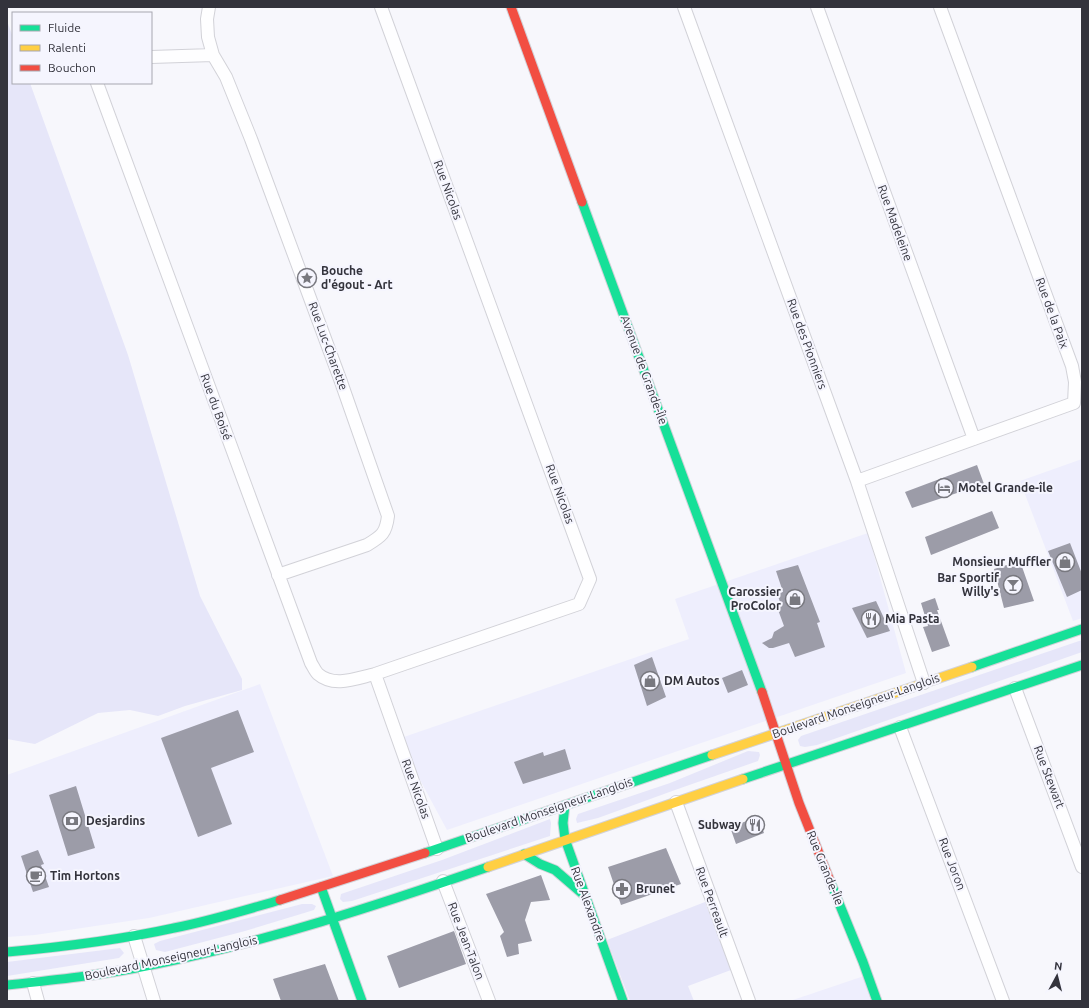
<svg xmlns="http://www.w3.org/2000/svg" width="1089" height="1008" viewBox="0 0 1089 1008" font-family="Ubuntu,sans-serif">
	<rect width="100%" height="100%" fill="#f7f7fc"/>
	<path fill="#eeeefd" d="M1082,459V618L1073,621L1020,481Z
		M868,533L906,673L447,830L398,739L689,639L675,599Z
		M260,684L333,876L149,918L35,935L7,937V775Z
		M867,975L877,1001H790Z"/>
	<path fill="#e6e6f9" d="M7,21L13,37V83H30L128,355L200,596L242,679V690L185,706L158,716L130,710L98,713L35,744L7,739Z
		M1082,640V652L817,745L805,747L800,746L798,740L801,736Z
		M748,751L759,752L760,755L758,761L675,790L598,818L577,823L576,819L578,814L670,783Z
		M550,819L551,823L550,836L352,901L343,902L340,899L341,894L442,860Z
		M705,902L731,970L688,986L694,1001H630L607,940Z
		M302,904H312L316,906L314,910L245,931L165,952L156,950L154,944L160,941Z
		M120,948L124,953L119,958L7,976V962Z"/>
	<path fill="#9c9ca8" d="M977,465L984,484L912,508L905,492Z
		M992,511L999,528L931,555L925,537Z
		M1070,543L1082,574V590L1067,597L1048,551Z
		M1020,561L1034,601L1004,608L994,569Z
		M798,565L820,622L817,623L825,647L795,657L789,643L773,648H769L762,643L772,638L774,632L784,626L777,607L781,605L777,593L783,592L776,571Z
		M935,598L939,610H937L950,646L932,652L923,627L928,626L921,603Z
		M876,601L890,631L867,638L852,608Z
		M652,657L666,697L647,706L634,665Z
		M742,670L748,685L728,693L722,678Z
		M238,710L254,752L211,768L232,824L198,837L161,738Z
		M565,749L571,769L523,784L514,762L543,752L544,756Z
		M76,786L95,848L68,856L49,795Z
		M758,817L764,833L736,844L730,827Z
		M666,848L681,884L621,905L608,867Z
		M38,850L44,864L41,865L49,887L33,892L21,856Z
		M541,875L550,900L531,902L525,920L532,941L518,944L519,954L507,957L500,936L504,932L486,894Z
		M454,931L466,964L399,988L387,956Z
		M325,964L339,1001H281L273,979Z"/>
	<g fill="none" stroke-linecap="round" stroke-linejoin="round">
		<g stroke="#d2d2d8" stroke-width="14">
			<path id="street" d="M209,7L207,19L208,37L213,55L226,77L251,139L340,379L388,516C386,533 382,536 367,545L278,575
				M381,7L590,579L579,604L375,674L437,849
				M684,7L857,481L924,683
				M817,7L974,439
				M151,57L213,55
				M97,83L311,663C313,666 315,671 318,674C334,688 357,678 375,674
				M857,481L1074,403L1075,382L1072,366L940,7
				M1015,688L1082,867
				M900,727L1003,1001
				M676,802L749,1001
				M443,881L489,1001
				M134,936L154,1001
				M33,983L38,1001"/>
		</g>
		<g stroke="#d2d2d8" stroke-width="11">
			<path id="fast" d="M582,202L762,692
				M972,667L1082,629
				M743,779L1082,665
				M565,805L563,823L565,839L623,1001
				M425,853L712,755
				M524,854L540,864L555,870L584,895
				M830,881L863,962L877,1001
				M321,887L362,1001
				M7,952C63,947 119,940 174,928C210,921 245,910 280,900
				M7,985C55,980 103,975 151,965C266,942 378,905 488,867"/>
		</g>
		<g stroke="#d2d2d8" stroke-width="11">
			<path id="slow" d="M712,755L972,667
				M488,867L743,779"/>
		</g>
		<g stroke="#d2d2d8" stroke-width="11">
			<path id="jam" d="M511,7L582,202
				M762,692L799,803L830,881
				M280,900L425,853"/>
		</g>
		<use href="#street" stroke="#fefeff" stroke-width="12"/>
		<use href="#fast" stroke="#16e098" stroke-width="9"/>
		<use href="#slow" stroke="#ffcf43" stroke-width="9"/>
		<use href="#jam" stroke="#f24e42" stroke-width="9"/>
	</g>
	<defs>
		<g id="sight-ring" transform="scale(1)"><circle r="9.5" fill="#f5f5fe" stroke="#78787f" stroke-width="1.5"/><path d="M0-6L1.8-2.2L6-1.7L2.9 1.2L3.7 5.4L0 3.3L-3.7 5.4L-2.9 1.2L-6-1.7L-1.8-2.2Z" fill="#78787f"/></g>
		<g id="hotel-ring" transform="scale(1)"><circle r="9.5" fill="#f5f5fe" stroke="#78787f" stroke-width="1.5"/><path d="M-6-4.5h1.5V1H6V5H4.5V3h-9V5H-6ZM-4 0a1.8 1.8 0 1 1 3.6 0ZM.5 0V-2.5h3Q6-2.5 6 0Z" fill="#78787f"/></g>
		<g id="shop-ring" transform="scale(1)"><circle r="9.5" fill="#f5f5fe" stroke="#78787f" stroke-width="1.5"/><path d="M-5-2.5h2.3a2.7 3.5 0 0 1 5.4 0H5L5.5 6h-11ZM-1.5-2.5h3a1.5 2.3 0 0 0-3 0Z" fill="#78787f"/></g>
		<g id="bar-ring" transform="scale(1)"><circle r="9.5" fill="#f5f5fe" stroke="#78787f" stroke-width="1.5"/><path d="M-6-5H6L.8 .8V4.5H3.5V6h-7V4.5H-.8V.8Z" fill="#78787f"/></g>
		<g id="restaurant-ring" transform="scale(1)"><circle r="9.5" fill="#f5f5fe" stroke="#78787f" stroke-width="1.5"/><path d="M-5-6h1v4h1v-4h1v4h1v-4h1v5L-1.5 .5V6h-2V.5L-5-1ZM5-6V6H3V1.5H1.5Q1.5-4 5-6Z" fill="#78787f"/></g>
		<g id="bank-ring" transform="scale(1)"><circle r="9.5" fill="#f5f5fe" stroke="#78787f" stroke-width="1.5"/><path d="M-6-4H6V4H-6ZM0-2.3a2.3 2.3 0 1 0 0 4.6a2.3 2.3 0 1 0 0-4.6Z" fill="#78787f"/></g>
		<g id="cafe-ring" transform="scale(1)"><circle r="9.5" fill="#f5f5fe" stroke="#78787f" stroke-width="1.5"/><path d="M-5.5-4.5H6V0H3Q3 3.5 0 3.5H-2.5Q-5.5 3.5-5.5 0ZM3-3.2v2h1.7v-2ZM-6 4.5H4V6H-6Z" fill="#78787f"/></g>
		<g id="pharmacy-ring" transform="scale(1)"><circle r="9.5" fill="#f5f5fe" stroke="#78787f" stroke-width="1.5"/><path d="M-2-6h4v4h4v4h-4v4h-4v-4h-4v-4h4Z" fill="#78787f"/></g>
	</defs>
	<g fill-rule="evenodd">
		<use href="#sight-ring" x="307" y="278"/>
		<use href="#hotel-ring" x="944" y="488"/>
		<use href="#shop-ring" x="1065" y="562"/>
		<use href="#bar-ring" x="1013" y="585"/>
		<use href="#shop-ring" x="795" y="599"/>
		<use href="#restaurant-ring" x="871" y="619"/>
		<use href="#shop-ring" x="650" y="681"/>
		<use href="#bank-ring" x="72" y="821"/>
		<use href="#restaurant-ring" x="755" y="825"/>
		<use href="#cafe-ring" x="36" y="876"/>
		<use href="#pharmacy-ring" x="622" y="889"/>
	</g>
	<g text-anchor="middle" stroke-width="4" stroke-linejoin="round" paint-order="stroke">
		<g font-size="12" fill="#33333c" stroke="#f5f5fe">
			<text transform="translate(448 190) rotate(70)" y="4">Rue Nicolas</text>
			<text transform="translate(895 223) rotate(70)" y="4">Rue Madeleine</text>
			<text transform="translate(1052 313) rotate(70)" y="4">Rue de la Paix</text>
			<text transform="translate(807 344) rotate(70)" y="4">Rue des Pionniers</text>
			<text transform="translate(328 346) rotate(70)" y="4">Rue Luc-Charette</text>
			<text transform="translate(644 370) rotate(70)" y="4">Avenue de Grande-Île</text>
			<text transform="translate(216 407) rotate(70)" y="4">Rue du Boisé</text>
			<text transform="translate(560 494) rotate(70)" y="4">Rue Nicolas</text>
			<text transform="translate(856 706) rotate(-19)" y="4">Boulevard Monseigneur-Langlois</text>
			<text transform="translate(1049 777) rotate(69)" y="4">Rue Stewart</text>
			<text transform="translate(416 789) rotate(70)" y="4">Rue Nicolas</text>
			<text transform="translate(549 810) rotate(-19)" y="4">Boulevard Monseigneur-Langlois</text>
			<text transform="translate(952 864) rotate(69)" y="4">Rue Joron</text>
			<text transform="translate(825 868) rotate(68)" y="4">Rue Grande-Île</text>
			<text transform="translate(712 902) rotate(70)" y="4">Rue Perreault</text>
			<text transform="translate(588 904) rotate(70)" y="4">Rue Alexandre</text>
			<text transform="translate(466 941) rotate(69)" y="4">Rue Jean-Talon</text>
			<text transform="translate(171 958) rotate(-12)" y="4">Boulevard Monseigneur-Langlois</text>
		</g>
		<g font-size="12" font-weight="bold" fill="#33333c" stroke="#f5f5fe" text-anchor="start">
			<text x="321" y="275">Bouche<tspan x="321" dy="14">d'égout - Art</tspan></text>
			<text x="958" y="492">Motel Grande-île</text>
			<text x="1051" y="566" text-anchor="end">Monsieur Muffler</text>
			<text x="999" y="582" text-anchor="end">Bar Sportif<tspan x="999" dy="14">Willy's</tspan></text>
			<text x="781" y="596" text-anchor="end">Carossier<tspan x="781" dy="14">ProColor</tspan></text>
			<text x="885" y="623">Mia Pasta</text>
			<text x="664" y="685">DM Autos</text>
			<text x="86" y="825">Desjardins</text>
			<text x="741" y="829" text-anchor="end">Subway</text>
			<text x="50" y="880">Tim Hortons</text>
			<text x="636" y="893">Brunet</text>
		</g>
	</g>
	<rect width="1089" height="1008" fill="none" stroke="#33333c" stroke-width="16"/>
	<rect x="12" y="12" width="140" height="72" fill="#f5f5fe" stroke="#a7a7b0"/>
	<rect x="20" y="25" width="20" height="6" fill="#16e098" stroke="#a7a7b0"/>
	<text x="48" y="32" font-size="12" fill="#33333c">Fluide</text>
	<rect x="20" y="45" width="20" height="6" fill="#ffcf43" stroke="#a7a7b0"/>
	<text x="48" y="52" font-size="12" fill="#33333c">Ralenti</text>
	<rect x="20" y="65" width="20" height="6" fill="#f24e42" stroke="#a7a7b0"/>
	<text x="48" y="72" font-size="12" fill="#33333c">Bouchon</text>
	<g transform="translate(1057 976) rotate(7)" stroke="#f5f5fe" stroke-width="3" paint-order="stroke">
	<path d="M0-3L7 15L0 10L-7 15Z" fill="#33333c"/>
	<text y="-6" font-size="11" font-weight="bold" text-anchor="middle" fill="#33333c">N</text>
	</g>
</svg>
